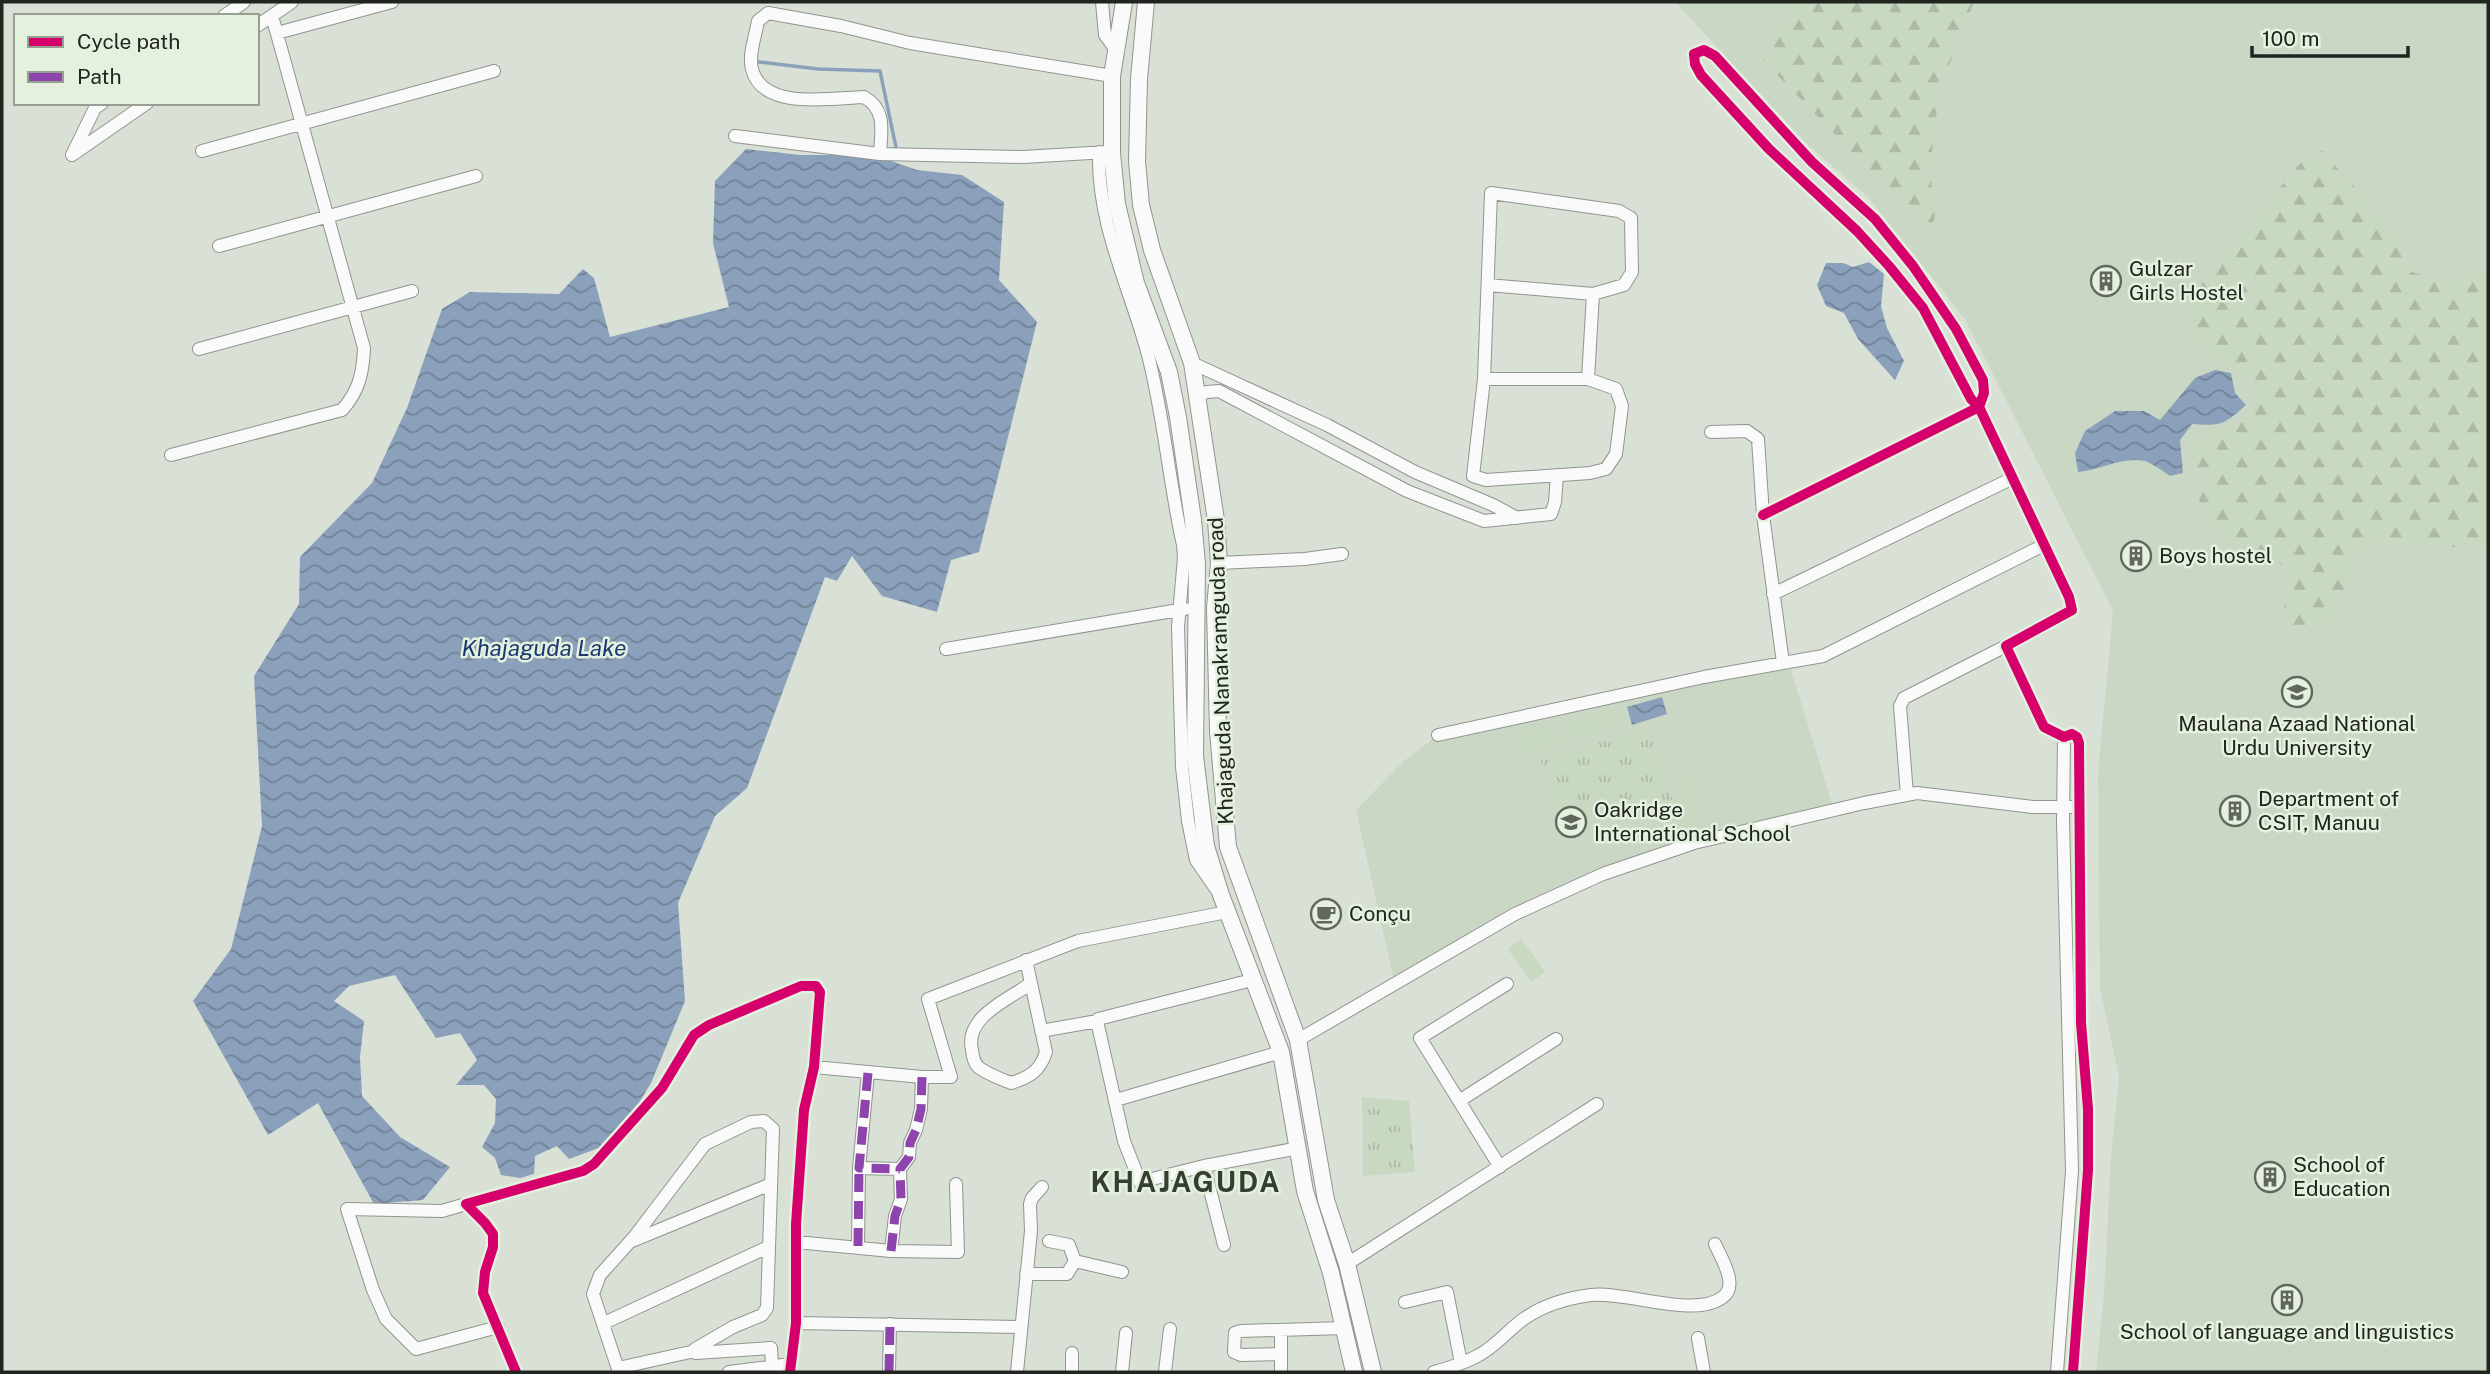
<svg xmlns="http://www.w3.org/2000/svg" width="2490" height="1374" viewBox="0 0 2490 1374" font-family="'Public Sans',sans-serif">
	<defs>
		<pattern id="grass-tufts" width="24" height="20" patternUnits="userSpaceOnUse" patternTransform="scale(1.75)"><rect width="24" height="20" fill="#c8d8c1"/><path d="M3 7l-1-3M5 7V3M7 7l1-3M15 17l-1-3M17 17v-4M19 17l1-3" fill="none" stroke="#acb9a5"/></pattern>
		<pattern id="forest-firs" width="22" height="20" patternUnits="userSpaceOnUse" patternTransform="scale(1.75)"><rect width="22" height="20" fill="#c8d8c1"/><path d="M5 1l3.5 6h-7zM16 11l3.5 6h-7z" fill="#acb9a5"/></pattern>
		<pattern id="water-waves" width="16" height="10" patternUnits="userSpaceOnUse" patternTransform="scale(1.75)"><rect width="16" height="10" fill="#8ba0bb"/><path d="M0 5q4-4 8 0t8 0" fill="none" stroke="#718297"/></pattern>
	</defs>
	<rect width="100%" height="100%" fill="#d9e0d6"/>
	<path fill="#cbd7c5" d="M1675,2H2488V1372H2096L2104,1296L2111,1155L2119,1076L2100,989L2098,774L2113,611L1965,319L1868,197L1809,146Z
		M1783,663L1790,667L1834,810L1603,874L1395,985L1356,810L1404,761L1438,735Z"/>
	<path fill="url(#grass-tufts)" d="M1650,727L1674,804L1565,837L1541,760Z
		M1362,1097L1409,1101L1415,1172L1363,1176Z"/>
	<path fill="url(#forest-firs)" d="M1793,2H1974L1939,91L1930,169L1935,218L1932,224L1925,228L1763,60V56Z
		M2322,151L2393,230L2412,272L2435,280L2488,272V544L2471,548L2373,542C2368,545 2363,548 2359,552C2354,560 2352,569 2350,578C2340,619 2331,634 2287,627C2275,609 2298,586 2287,569C2279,558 2259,561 2247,555C2233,549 2203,518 2200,504C2198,495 2201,485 2199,476C2196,465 2189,458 2192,446C2199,441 2207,435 2215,432C2227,427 2240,425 2249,415C2254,410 2256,402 2254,395C2248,367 2223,370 2206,354C2193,342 2184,309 2192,293C2195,286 2201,281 2206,275L2303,160L2312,154Z"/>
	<path fill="#c8d8c1" d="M1609,707L1616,730L1571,743L1565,720Z
		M1559,721L1565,745L1517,758L1511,733Z
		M1689,773L1702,828L1660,838L1654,813L1681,806L1674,777Z
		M1521,939L1545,972L1531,982L1508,949Z"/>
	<path fill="url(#water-waves)" d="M746,149L800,155H874L917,170L962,175L1004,202L999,280L1037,322L979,552L951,560L937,612L882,596L852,556L837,581L825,577L747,788L715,816L678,903L685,1001L651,1083L615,1142L569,1159L557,1146L535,1156L534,1174L520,1178L501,1175L495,1158L482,1147L495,1123L496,1099L484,1085H456L477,1060L460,1033L436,1038L395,975L349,986L334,1001L364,1021L360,1057L362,1096L400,1137L450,1167L423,1200L374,1204L318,1103L268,1135L193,1001L231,949L262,826L254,676L299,604L300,557L372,483L407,408L442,309L470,292L559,294L583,269L594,278L610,337L729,307L713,243L715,181Z
		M1869,262L1884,274L1881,306L1887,328L1904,361L1895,380L1858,339L1844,313L1826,306L1817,285L1826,263H1843L1853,267Z
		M2215,370L2231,373L2235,393L2246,405C2223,425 2223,426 2192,424L2180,440L2183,473L2170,476C2163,471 2153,464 2145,461C2122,456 2101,470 2078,472L2075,453L2085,431L2115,411H2144L2160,420L2195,378Z
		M1662,697L1667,714L1632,725L1627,707Z"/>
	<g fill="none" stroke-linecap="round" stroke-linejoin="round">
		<path stroke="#8ba0bb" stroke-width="3.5" d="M759,62L818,69L880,71L897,152"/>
		<g stroke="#90958e" stroke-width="14">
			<path id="minor" d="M1102,2L1105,35L1116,50
				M224,16L244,2
				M257,26L292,2
				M277,33L392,2
				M735,136L880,154C881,131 887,110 864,97C832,98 762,111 752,69C748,55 756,34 758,21L768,13L841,26L910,43L1112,76
				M202,151L494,71
				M1099,152C1097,225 1130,287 1148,355C1164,417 1169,482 1183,545L1184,557L1178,627L1182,767L1188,821L1196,860L1216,889
				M880,154L1023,157L1107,152
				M72,155L147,103
				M72,155L95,108L102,103
				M219,246L476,176
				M199,349L412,291
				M1192,363L1327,425L1415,472L1493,505L1517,518
				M1484,379L1491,193L1619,211L1631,218L1632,272L1624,285L1593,294L1488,285
				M1588,379L1616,389L1622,406L1616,454L1606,469L1590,473L1486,480L1473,476L1484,379H1588L1593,294
				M1197,396L1207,392L1219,391L1407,491L1484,521L1551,514
				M1711,432L1747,431L1758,439L1763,515L1783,663
				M171,455L342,410C359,391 363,373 364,348L272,16
				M1551,514L1555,502L1557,475
				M1763,515L1979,407L1984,393L1983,380L1956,329L1913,266L1875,219L1812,162L1715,56L1704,50L1694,54L1695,64L1701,75L1769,149L1857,231L1889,266L1923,308L1971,399L1979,407L2069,597L2072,610L2006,646L2044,727L2064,737L2072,734L2077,737L2079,743L2081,1023L2088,1109V1170L2073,1372
				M1219,563L1305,559L1342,554
				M1773,594L2011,479
				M946,649L1185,609
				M1438,735L1704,677L1823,656L2044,545
				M1907,795L1900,706L1904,698L2006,646
				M1026,960L1046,1052C1040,1071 1030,1077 1011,1083C1001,1079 990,1075 981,1069C974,1065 973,1057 972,1050C964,1017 1009,999 1030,984
				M1097,1021L1124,1141L1140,1182L1204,1166L1299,1148
				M1041,1031L1097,1021L1098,1019L1252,980
				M1298,1040L1515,914L1603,874L1694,843L1864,803L1917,793L2033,807H2079
				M814,1067L922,1077H951L928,999L1078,941L1227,912
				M868,1073L859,1168L900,1169
				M1116,1100L1281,1052
				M1459,1101L1556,1039
				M1204,1166L1224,1245
				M1500,1167L1420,1038L1507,984
				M466,1204L442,1211L347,1209L373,1290L386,1319L416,1349L498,1327
				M632,1241L771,1184
				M1049,1241L1069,1245L1075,1261L1122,1272
				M796,1242L891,1251L958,1252L956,1184
				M858,1246L859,1168
				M891,1251L895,1216L901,1199L900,1169L909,1157L910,1143L916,1130L921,1109L922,1077
				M1347,1264L1597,1104
				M1026,1274H1067L1075,1261
				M1405,1302L1447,1292L1461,1363
				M604,1323L768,1247
				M796,1323L1021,1327
				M1281,1330V1372
				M1698,1338L1704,1372
				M1072,1353V1372
				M1281,1354L1241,1355L1234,1352L1235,1333L1241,1331L1344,1328
				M618,1368L695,1351
				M516,1372L483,1293L485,1272L493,1247V1234L485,1223L466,1204L583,1171L594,1164L662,1088L694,1035L709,1025L801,986H816L820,992L814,1067L804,1110L796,1224V1323L790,1372
				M619,1372L593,1294L600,1275L635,1236L705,1144L751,1122L764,1121L773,1129L767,1308L762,1315L733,1327L695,1349L696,1353L771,1348L772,1366
				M729,1372L791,1364
				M889,1372L890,1324
				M1017,1372L1031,1231L1030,1204L1032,1198L1042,1187
				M1122,1372L1126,1333
				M1165,1372L1170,1329
				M1434,1372C1449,1368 1465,1363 1479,1355C1496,1346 1509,1329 1525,1318C1544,1305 1568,1298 1591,1295C1627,1291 1695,1319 1723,1297C1739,1285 1721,1258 1715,1244
				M2057,1372L2072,1171L2063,822L2064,737"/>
		</g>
		<g stroke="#90958e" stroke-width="18">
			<path id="major" d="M1124,2L1112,76V153L1117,204L1136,283L1169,372L1178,417L1193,520L1197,564L1195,756L1206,846L1221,895L1281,1052L1305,1191L1331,1273L1354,1372
				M1146,2L1139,79L1137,161L1141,205L1152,250L1192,363L1216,520L1219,563L1215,608L1218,731L1228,847L1298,1040L1326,1200L1347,1264L1373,1372"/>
		</g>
		<use href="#minor" stroke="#f9faf9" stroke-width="12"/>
		<use href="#major" stroke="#f9faf9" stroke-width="16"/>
		<path stroke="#8e44ad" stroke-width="9" stroke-dasharray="18 9" stroke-linecap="butt" d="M868,1073L859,1168L900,1169
			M858,1246L859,1168
			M891,1251L895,1216L901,1199L900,1169L909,1157L910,1143L916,1130L921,1109L922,1077
			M889,1372L890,1324"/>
		<g stroke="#e5f1df" stroke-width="15">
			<path id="cycleway" d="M1763,515L1979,407L1984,393L1983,380L1956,329L1913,266L1875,219L1812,162L1715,56L1704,50L1694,54L1695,64L1701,75L1769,149L1857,231L1889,266L1923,308L1971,399L1979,407L2069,597L2072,610L2006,646L2044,727L2064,737L2072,734L2077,737L2079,743L2081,1023L2088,1109V1170L2073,1372
				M516,1372L483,1293L485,1272L493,1247V1234L485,1223L466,1204L583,1171L594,1164L662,1088L694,1035L709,1025L801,986H816L820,992L814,1067L804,1110L796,1224V1323L790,1372"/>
		</g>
		<use href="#cycleway" stroke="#d6006c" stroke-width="10"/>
	</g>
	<defs>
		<g id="building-ring" transform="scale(1.575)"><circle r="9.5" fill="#e5f1df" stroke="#61665f" stroke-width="1.5"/><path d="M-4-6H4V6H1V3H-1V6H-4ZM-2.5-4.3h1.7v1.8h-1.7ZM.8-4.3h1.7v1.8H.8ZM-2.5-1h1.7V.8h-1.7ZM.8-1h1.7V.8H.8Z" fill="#61665f"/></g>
		<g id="university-ring" transform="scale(1.575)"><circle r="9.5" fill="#e5f1df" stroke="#61665f" stroke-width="1.5"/><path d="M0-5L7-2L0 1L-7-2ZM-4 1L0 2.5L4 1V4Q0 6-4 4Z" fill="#61665f"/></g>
		<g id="school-ring" transform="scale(1.575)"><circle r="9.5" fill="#e5f1df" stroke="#61665f" stroke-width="1.5"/><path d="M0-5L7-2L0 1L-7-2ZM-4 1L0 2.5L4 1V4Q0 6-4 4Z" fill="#61665f"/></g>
		<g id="cafe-ring" transform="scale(1.575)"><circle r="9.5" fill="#e5f1df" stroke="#61665f" stroke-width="1.5"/><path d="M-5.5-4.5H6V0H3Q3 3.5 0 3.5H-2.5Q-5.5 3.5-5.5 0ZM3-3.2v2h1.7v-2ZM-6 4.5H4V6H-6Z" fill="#61665f"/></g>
	</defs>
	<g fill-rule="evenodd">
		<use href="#building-ring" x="2106" y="281"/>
		<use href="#building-ring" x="2136" y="556"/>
		<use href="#university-ring" x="2297" y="692"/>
		<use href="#building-ring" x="2235" y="811"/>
		<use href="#school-ring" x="1571" y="822"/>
		<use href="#cafe-ring" x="1326" y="914"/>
		<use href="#building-ring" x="2270" y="1177"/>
		<use href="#building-ring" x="2287" y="1300"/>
	</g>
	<g text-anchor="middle" stroke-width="5" stroke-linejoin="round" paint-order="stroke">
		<g font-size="21" fill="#21251f" stroke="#e5f1df" text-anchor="start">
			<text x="2129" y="276">Gulzar<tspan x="2129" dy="24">Girls Hostel</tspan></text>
			<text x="2159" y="563">Boys hostel</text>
			<text x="2297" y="731" text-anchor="middle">Maulana Azaad National<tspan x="2297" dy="24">Urdu University</tspan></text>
			<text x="2258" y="806">Department of<tspan x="2258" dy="24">CSIT, Manuu</tspan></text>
			<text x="1594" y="817">Oakridge<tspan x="1594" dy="24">International School</tspan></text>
			<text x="1349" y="921">Conçu</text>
			<text x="2293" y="1172">School of<tspan x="2293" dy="24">Education</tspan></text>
			<text x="2287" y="1339" text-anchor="middle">School of language and linguistics</text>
		</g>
		<g font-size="21" fill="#21251f" stroke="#e5f1df">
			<text transform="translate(1221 671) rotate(-92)" y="7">Khajaguda Nanakramguda road</text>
		</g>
		<g font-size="23" font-style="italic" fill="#1a3971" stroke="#e5f1df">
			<text x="544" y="656">Khajaguda Lake</text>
		</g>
		<g font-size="28" font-weight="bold" letter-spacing="2" fill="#353e30" stroke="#e5f1df">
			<text x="1186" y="1192">KHAJAGUDA</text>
		</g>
	</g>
	<rect width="2490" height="1374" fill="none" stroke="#21251f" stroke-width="7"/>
	<rect x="14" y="14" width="245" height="91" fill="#e5f1df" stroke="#979f92" stroke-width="2"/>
	<rect x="28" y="37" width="35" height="10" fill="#d6006c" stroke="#979f92" stroke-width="2"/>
	<text x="77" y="49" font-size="21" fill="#21251f">Cycle path</text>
	<rect x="28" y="72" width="35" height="10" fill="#8e44ad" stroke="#979f92" stroke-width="2"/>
	<text x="77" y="84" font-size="21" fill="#21251f">Path</text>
	<path d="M2252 46v10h156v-10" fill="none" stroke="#21251f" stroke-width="3.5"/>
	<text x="2262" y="46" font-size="21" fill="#21251f" stroke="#e5f1df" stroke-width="5" paint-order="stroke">100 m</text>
</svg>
